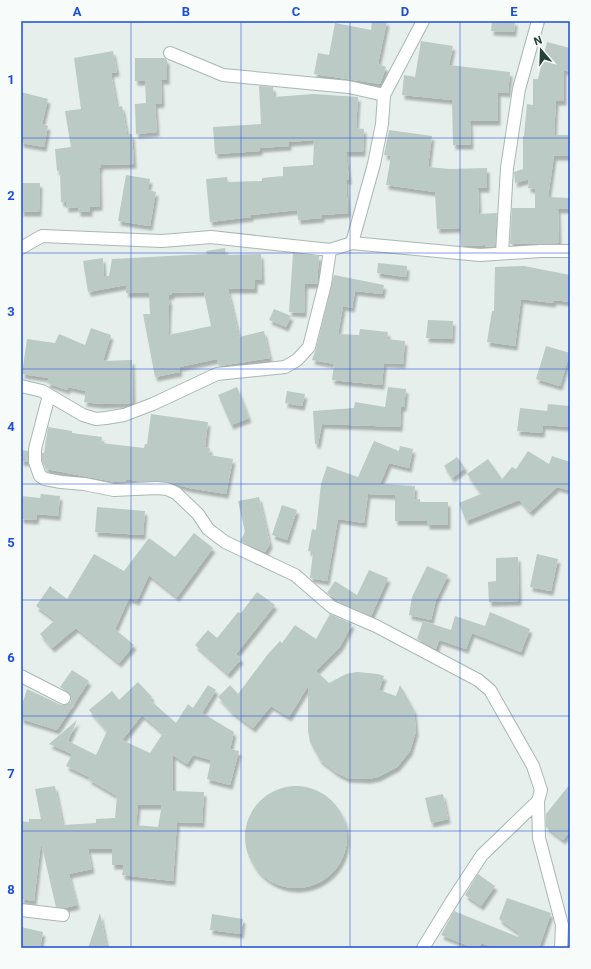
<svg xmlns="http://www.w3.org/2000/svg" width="591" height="969" viewBox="0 0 591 969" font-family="Roboto,sans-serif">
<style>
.building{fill:#bbcac4;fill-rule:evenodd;filter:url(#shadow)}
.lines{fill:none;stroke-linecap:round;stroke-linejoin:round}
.minor-casing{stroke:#a8b8b2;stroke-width:14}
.minor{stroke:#fff;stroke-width:12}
.grid{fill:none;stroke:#1d4ed8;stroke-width:1;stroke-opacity:0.55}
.neatline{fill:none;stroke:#1d4ed8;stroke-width:1.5}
.grid-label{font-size:13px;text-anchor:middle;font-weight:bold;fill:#1d4ed8}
</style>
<defs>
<filter id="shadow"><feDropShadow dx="2.5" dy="4.5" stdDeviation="1" flood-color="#0004"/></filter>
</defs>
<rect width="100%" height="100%" fill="#e6efeb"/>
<!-- building -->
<path class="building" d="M372,21H387L378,64L386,67L380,84L314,74L318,53L329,55L335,23L371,30Z
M492,21H515L514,32L491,31Z
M421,41L453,46L449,65L510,72L508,93L498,92V121H470L471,145H453L452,100L402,95L404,75L415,77Z
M547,42L570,48V72L564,70V101H556L554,135H568L569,156H554L548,197L570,198V209H558L559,243L510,244L512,208H535V189L528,188L529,179L515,183L514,172L523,169V136H524L527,104L533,105V79H538Z
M113,51L117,72L111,73L117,107L122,106L127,134H132L134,164L100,165L101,168H99L100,206L90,207V212H78V207L66,208V202H61L60,170L57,171L55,149L71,147L65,111L81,109L74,58Z
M135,58H164L167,60V80H161L162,103L155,104L157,132L136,134L135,104L146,103L145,81H135Z
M259,86L273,87L274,97L313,94L358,97L356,128L364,129L363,152H346L349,180H346L348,213L322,215V218L298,220L297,210L251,215V217L210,222L206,179L227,177L228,182L262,181V178L283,176V167L313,165L314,140L289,142V146L260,148V151L215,154L213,127L261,124Z
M21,92L48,99L42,124L48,126L44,147L21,143Z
M389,130L432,136L428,167L450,169L487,168V188H478L479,214L497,213L495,246L485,247V245L461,246L460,228L437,229L435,192L386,185L391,156L384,155Z
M126,175L150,179L148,190L156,192L150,226L118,221Z
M21,183H40L39,212H21Z
M225,248L226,255L261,254L262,280H255V289H228L239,337L264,331L270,358L219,366L217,359L179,367L180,372L155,377L143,314H150L149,293H126V285L88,292L83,261L103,258L104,276H109L112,259L207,254L206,251ZM204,292L211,326L168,335L169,305H170L168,295H172V293Z
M293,253L319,256L317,284H305L304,313L289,312Z
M378,263L407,266L406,277L377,273Z
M524,266L570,275V302L554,300L553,303L521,299L515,346L487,342L492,311H494L495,267Z
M334,275L384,285L382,294L355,291L352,308L343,306L338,334L359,335L360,329L388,332L387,339L405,341L403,364L384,363L382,385L332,380L334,364L312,360L316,349Z
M274,309L291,316L286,327L269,320Z
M428,320L453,321L452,339L426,338Z
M91,328L111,335L103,361L132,360L133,403L101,404L84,402L86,391L68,387L67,390L47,383L49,378L22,374L27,339L55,343L59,334L85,345Z
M546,346L570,353L560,386L536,379Z
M237,387L249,418L231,425L218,395Z
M388,387L406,389L404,407H401L400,427L322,424L318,444H315L313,411L354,408L355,402L385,407Z
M287,391L305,394L302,406L285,403Z
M548,404L570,406V427L543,425L542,433L517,431L520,408L547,411Z
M151,414L208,422L205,447L210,448L209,455L233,459L226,494L189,488L168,482L136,481L126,479V482H115L46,469L42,461V453H44L48,427L72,431V433L102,437L101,443L144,448L145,444H147Z
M374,441L399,451L400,446L413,449L409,468L389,463L380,484L415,486L414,499H420V502H448V525H427V521H395V495L368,494L364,523L338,519L327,581L310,578L313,552L308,551L312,529L316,530L321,484L327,466L358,477Z
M21,450L28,451V462L21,461Z
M528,451L549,464L552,456L570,462V483L568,490L557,487L530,512L519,500L466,521L459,503L481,494L467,474L488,459L502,479L512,467L516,469Z
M457,457L465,468L452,478L444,466Z
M41,494L60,496L58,516L37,514L36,520L21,519V496L40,498Z
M259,497L270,544L265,552L240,541L245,532L238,501Z
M282,505L297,510L287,540L272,535Z
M97,507L145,511L143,535L95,532Z
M194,533L213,548L177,597L149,575L137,601L129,598L115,629L134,645L119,663L76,628L52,648L40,634L55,620L36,606L50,586L67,599L94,554L124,571L149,538L175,557Z
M537,554L558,559L551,591L530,587Z
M518,557L519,601L489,602L488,582L496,581V558Z
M427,566L448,575L436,600L431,620L409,615L412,597Z
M369,570L388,578L371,616L337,601L338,600L327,593L335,581L357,595Z
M257,592L275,605L236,654L241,659L228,674L195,645L208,630L217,638L238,612L241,613Z
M490,612L530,629L521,652L472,633L466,649L439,640L436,649L417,639L423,621L451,630L455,616L485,626Z
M330,614L352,624L340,647L316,671L329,683L346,674L357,672L378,674L384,676L379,690L396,696L400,685L414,710L416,731L410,751L397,767L378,777L368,779L347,778L337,773L320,760L310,742L308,731V686L289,717L271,706L253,728L233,713L218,697L230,685L238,694L268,654L280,641L282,643L295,625L316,639Z
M72,670L89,681L57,730L21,719V708L27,689L61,705L68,704L71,701L70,694L60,687Z
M138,682L152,697L150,700L176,723L188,704L193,708L208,685L216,690L202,713L234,732L230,749L239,751L230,785L207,779L211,760L193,755L187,764L173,755V791L204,792L202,823L177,822L173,881L122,875L124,865H112V849H88L92,869L69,874L77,905L65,908L56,907L41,842L34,901L21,899V821L29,822V819H41L35,789L55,786L63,825L96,823V819L115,818L117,796L88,779L91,778L66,766L72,754L49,744L77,720L68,741L96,755L107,731L89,710L112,691L119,700ZM142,715L163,733L150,753L122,740ZM138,805H162L158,827L136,825Z
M570,784V831L563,840L546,827V814Z
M245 837a51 51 0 1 1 102 0a51 51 0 1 1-102 0Z
M443,794L448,819L431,823L425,798Z
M478,874L495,886L481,906L465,895Z
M507,898L551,913L539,948H495L481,943L479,948H474L441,935L454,911L518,937L519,933L499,919Z
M100,913L107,948H88Z
M212,914L243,919L241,934L210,930Z
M21,927L43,932L40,948H21Z"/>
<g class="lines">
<!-- minor casing -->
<g class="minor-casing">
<path id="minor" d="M170,53L223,75L349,87L384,95
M352,243L374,164L382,124L384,95L423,21
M21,248L42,236L162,241L211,237L330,250L352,243L480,255L540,251H570
M502,253L507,168L519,89L538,21
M21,386L42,391L83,415L96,419L106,418L124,415L153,404L217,374L285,367L297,360L309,347L325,284L330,250
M49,395L35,449V462L40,476L45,479L61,482L84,484L114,490L157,488L167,489L176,493L198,514L208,529L225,542L295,575L332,607L376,626L478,680L490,690L533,766L541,790L538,801L482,855L455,896L423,948
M21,676L64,698
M538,801L539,838L562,925L561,948
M21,910L63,915"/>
</g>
<!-- minor -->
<use href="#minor" class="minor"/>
</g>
<!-- grid -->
<path class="grid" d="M131,21V948M241,21V948M350,21V948M460,21V948M21,138H570M21,253H570M21,369H570M21,484H570M21,600H570M21,716H570M21,831H570"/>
<!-- border -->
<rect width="591" height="969" fill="none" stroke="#f7fbf9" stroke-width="44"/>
<!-- north arrow -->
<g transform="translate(541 50) rotate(341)" stroke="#f7fbf9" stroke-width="3" paint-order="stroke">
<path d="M0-3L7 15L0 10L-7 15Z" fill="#24423a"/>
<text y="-6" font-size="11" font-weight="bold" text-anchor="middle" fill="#24423a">N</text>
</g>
<rect x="22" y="22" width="547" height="925" class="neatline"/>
<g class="grid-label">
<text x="77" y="16">A</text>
<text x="186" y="16">B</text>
<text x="296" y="16">C</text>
<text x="405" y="16">D</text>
<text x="514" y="16">E</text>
<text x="11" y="84">1</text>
<text x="11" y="200">2</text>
<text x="11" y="316">3</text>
<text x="11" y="431">4</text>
<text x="11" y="547">5</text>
<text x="11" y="662">6</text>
<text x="11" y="778">7</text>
<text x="11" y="894">8</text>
</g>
</svg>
